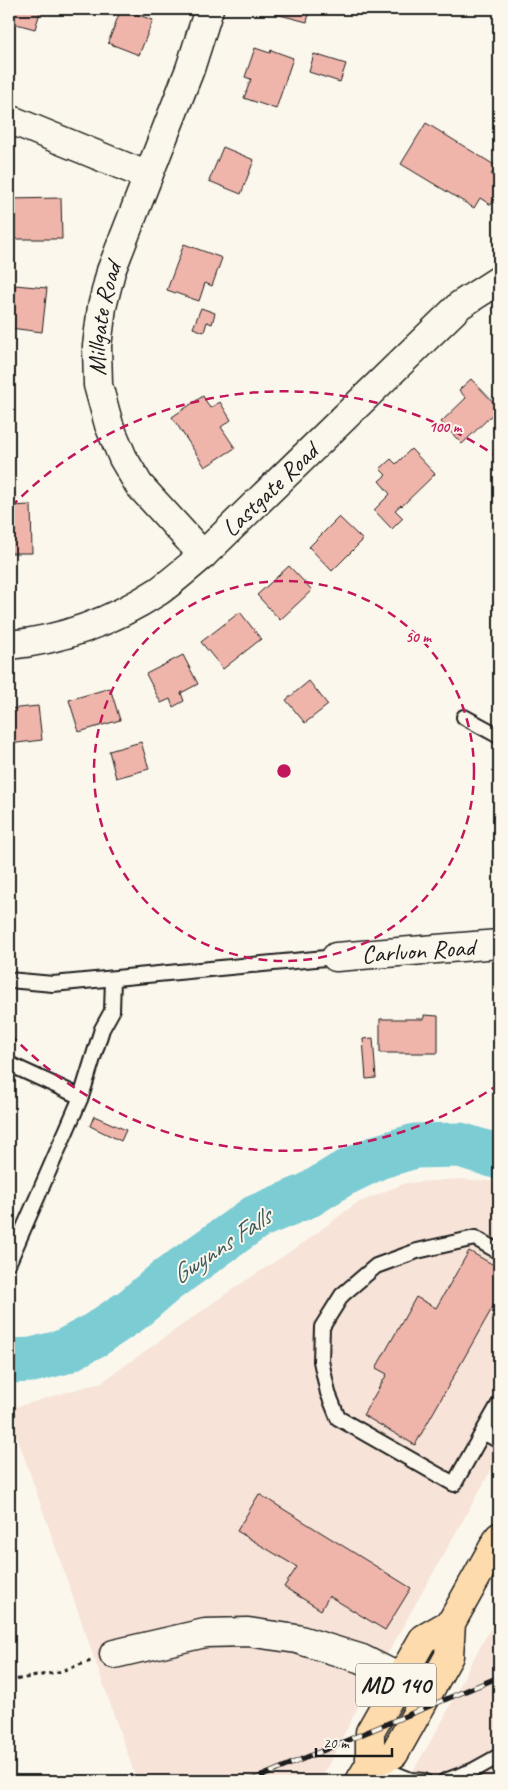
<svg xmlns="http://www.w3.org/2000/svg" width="508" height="1790" viewBox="0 0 508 1790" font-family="Caveat,sans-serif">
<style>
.built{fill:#f7e3d8}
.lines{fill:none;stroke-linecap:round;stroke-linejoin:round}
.river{stroke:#7bccd4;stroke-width:45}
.building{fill:#efb5ab;stroke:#1c1c1c}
.lane-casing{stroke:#1c1c1c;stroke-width:18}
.street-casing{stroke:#1c1c1c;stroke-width:31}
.primary-casing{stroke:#1c1c1c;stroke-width:31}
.path{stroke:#1c1c1c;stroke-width:3;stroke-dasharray:4 4;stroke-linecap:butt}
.lane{stroke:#fbf7ec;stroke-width:14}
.street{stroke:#fbf7ec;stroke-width:28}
.primary{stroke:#fedbac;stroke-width:28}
.rail-casing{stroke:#1c1c1c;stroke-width:5.5}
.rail{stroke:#fbf7ec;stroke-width:4;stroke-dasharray:11;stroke-linecap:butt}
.ring{fill:none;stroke:#c2185b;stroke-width:2.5;stroke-dasharray:9 6}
.labels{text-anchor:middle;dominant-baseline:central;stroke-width:4;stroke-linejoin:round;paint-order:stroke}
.shield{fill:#fbf7ec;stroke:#5f5e5a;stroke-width:1}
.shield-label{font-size:24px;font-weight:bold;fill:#1c1c1c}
.street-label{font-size:25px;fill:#1c1c1c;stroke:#fbf7ec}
.water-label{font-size:26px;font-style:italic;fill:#3d5a5c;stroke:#fbf7ec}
.centre{fill:#c2185b;stroke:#fbf7ec;stroke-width:2.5}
.ring-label{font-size:15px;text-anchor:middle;font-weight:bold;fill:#c2185b;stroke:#fbf7ec;stroke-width:4;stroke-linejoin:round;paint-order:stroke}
</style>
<rect width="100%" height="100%" fill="#fbf7ec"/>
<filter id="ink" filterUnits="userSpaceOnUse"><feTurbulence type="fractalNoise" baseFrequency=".02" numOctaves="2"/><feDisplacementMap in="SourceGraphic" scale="10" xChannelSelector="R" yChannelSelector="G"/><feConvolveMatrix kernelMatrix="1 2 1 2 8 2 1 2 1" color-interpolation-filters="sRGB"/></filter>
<g filter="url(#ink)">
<!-- built -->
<path class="built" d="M459,1179L499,1182V1456L363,1697L320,1781H137L9,1413V1409L102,1382L227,1293L305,1242L355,1204L406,1183Z
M499,1614V1781H407L442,1722L471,1663Z"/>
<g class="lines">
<!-- river -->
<path class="river" d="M9,1361L32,1360L63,1352L95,1335L132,1310L166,1281L256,1217L309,1195L341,1175L378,1157L415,1146L460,1145L499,1157"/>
</g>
<!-- building -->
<path class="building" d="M9,9H41L35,29L9,22Z
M121,9L153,20L139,55L108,43Z
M277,9H310L307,22L276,14Z
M255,48L270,53L271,50L293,58L276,109L244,98L251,79L245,77Z
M314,54L346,64L340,82L309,72Z
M426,123L496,166L491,175L499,179V191L491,205L480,198L474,208L401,164Z
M223,147L254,160L241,194L209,181Z
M61,198L62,239H9V199Z
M184,244L222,258L212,286L205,283L199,301L167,290Z
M15,285L47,288L42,332L10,328L12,306L9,305V290H15Z
M201,308L215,313L212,324L207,322L204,332L193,328Z
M471,379L499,408L462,444L441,422L466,398L459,390Z
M203,396L210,408L220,402L231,420L221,427L235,448L205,467L172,417Z
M411,449L435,474L402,506L401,505L395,510L403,518L392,529L374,510L390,494L379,481L386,475L380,469L391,459L396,464Z
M31,505L32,553H9V506Z
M339,517L363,540L332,571L309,547Z
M289,566L312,590L280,620L257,595Z
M240,612L261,639L223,669L201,642Z
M183,655L198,684L181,693L184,701L173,707L170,699L161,703L146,674Z
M309,681L328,705L305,723L286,700Z
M110,688L120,720L79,732L69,700Z
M38,706L42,740L9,744V709Z
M141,742L149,769L116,778L109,751Z
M424,1015L438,1016V1053H380V1019H424Z
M373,1038L376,1078L366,1079L363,1039Z
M499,1045V1057L494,1054Z
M94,1116L126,1130L121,1141L90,1126Z
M469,1251L499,1268V1296L415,1445L363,1415L387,1374L376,1368L416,1297L436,1308Z
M259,1494L411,1588L385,1630L329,1596L321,1610L284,1587L297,1567L237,1531Z"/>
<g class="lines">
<!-- lane casing -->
<g class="lane-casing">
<path id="lane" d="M464,717L499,736
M9,980L53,984L336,957
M9,1064L81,1097
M9,1262L81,1097L102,1029L112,1011L113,979
M499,1404L483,1432L499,1441
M483,1432L454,1484L338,1418L328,1393L321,1361L322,1327L342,1295L376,1266L417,1251L475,1238L499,1252
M373,1765L411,1780L424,1781
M445,1781L472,1771L499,1756"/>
</g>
<!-- street casing -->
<g class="street-casing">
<g id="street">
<path d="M9,119L148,176"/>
<path id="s1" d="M203,555L139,485L123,458L109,425L98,385L97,346L102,307L111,271L190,69L209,9"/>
<path d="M9,645C62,640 114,620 159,591C174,580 189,567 203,555L460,305L499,280"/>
<path d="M336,957L499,944"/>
<path d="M114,1654L205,1633L248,1632L297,1639L362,1659L400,1678"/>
</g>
</g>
<!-- primary casing -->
<g class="primary-casing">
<path id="primary" d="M370,1764L394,1754L449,1656L451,1623L499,1537
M360,1781L370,1764V1732L423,1639L451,1623"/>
</g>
<!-- path -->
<path class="path" d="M9,1681L58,1672L91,1661"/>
<!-- lane -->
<use href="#lane" class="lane"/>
<!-- street -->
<use href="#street" class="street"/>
<!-- primary -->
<use href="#primary" class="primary"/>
<!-- rail casing -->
<g class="rail-casing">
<path id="rail" d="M250,1781L499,1677"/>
</g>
<!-- rail -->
<use href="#rail" class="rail"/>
</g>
</g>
<!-- distance rings -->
<g class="ring">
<circle cx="284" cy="771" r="190"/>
<path d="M499 1084A380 380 0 0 1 11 1035M11 507A380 380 0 0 1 499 458"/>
</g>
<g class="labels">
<!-- shield labels -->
<rect class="shield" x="356" y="1663.5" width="80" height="43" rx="4"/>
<g class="shield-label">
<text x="396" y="1685">MD 140</text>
</g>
<!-- street labels -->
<g class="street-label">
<text stroke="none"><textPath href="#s1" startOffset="270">Millgate Road</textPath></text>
<text transform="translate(270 490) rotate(-44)">Lastgate Road</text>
<text transform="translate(418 951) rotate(-4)">Carlvon Road</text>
</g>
<!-- water labels -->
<g class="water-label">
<text transform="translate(221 1246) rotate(-34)">Gwynns Falls</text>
</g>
</g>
<circle cx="284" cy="771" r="8" class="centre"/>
<g class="ring-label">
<text x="445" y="432">100 m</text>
<text x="418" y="642">50 m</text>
</g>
<!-- margin -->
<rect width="508" height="1790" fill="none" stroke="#fbf7ec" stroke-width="30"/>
<rect x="15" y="15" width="478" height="1760" fill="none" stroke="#1c1c1c" stroke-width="2" filter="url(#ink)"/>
<!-- scale -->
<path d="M316 1748v8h76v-8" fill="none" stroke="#1c1c1c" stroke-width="2.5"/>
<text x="323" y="1748" font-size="15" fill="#1c1c1c" stroke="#fbf7ec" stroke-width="4" paint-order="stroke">20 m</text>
</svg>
